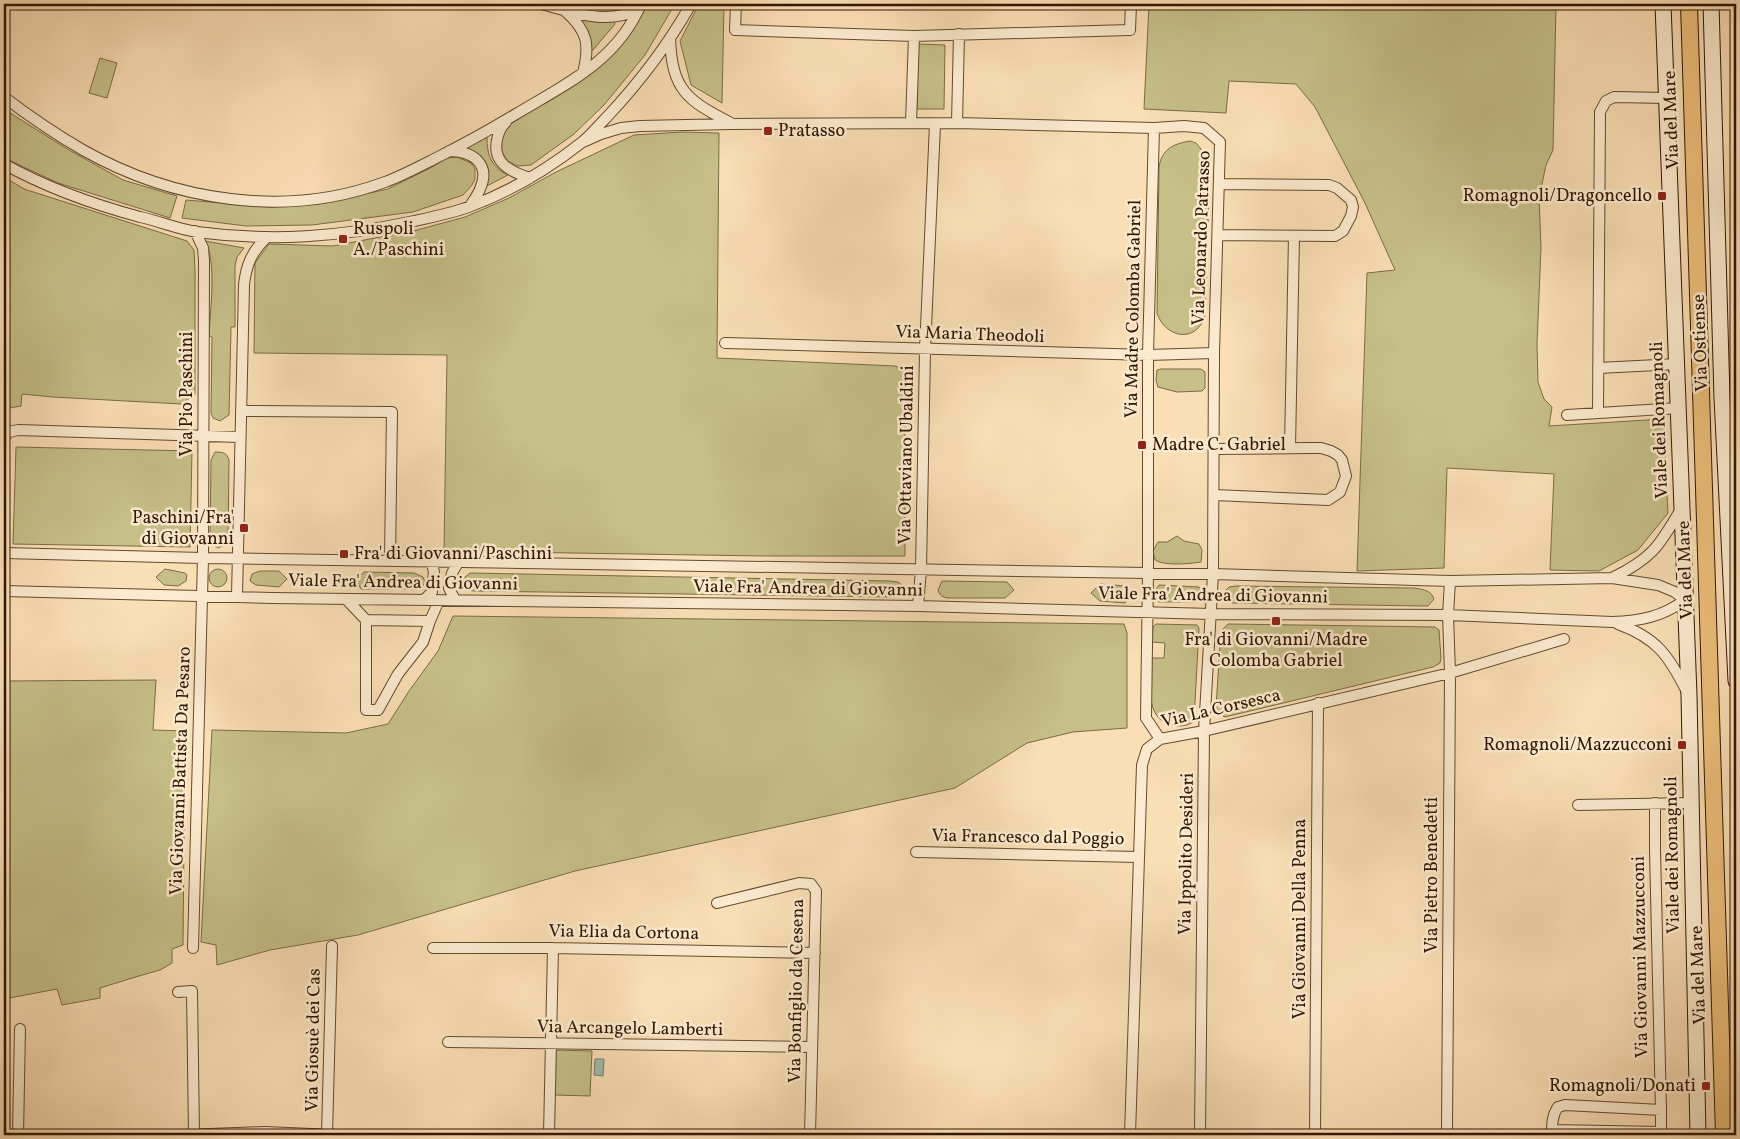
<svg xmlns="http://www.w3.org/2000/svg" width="1740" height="1139" viewBox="0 0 1740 1139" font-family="Vollkorn,serif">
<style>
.green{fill:#c6bf88;stroke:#7c6b44}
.water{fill:#9ebcb1;stroke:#737a6b}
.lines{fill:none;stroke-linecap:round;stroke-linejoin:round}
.minor-casing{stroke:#64492e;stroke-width:12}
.secondary-casing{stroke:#321701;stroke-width:17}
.primary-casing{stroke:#321701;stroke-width:18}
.minor{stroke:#fceacf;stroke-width:10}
.secondary{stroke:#fceacf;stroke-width:15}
.primary{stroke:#edbf7a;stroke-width:16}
.poi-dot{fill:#8f2418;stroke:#fceacf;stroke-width:2}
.labels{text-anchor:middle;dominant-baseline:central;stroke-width:5;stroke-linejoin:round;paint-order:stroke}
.street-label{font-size:18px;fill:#321701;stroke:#fceacf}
.poi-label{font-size:18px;fill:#321701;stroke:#fceacf;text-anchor:start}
</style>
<rect width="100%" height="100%" fill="#fadeb5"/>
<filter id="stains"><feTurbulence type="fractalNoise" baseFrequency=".004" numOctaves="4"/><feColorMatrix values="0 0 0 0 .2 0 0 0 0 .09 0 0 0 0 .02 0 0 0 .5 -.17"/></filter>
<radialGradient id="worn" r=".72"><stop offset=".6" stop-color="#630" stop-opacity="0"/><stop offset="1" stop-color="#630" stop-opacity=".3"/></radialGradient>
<!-- green -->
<path class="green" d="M645,4H675L645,55L604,105L574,134L531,165L517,166L504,159L500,152V143L507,126L555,97L614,53Z
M699,4H724L722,103L691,85L680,41Z
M1149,4H1556L1553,150L1546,165L1539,198L1541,247L1537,344L1538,382L1544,399L1552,407L1549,426L1663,419L1668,513L1638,550L1599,571L1550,570L1554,474L1447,468L1444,568L1357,571L1367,273L1395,270L1365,203L1315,107L1296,84L1229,81L1226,113L1144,109Z
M580,18L614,21L615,24L593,50H590Z
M918,44L945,45L944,109H917Z
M100,58L117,63L107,98L89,93Z
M7,111L69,150L123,180L177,196L170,218L58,183L4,158V122Z
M682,132L719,133L717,358L895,366L905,370V556H763L444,551L447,355L254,353L255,263L269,244L333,246L417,230L465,217L509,198L556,172L634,135Z
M487,137C487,155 491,167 508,175L485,187C486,184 488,178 488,175C487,163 477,150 465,148Z
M1190,141L1196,143L1210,160L1205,316C1196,344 1165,338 1157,313L1159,167C1162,149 1173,144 1190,141Z
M457,157L471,163L475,169V179L472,185L463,195L413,212L312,225L246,226L182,218L186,200L270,207L318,204L388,189L434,166L447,158Z
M4,177L24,189L187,241L194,250L195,270V394L181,404L53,397L22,394L21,406L4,409Z
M205,241L244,248L237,257L235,266V327H231L229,415L220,421L213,418L211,413L212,337L209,336C210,313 217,260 205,241Z
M1161,369H1201L1205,372V388L1202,391L1177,392L1158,387L1156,380L1157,370Z
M16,447L192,451L190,547L13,544Z
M215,452C223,452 227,453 229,460L228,539L227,544L218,548L210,542L211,460Z
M1177,536L1184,541L1199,544L1202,550L1201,562C1189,564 1164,566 1155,560L1153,551L1158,542H1167Z
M209 578a9 9 0 1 1 18 0a9 9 0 1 1-18 0Z
M165,569L185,573L187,575L186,581L178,586L164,585L156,577Z
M260,571H279L287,579L279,587L256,585L250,581L252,574Z
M364,572L414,573L423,577L425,582L423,586L417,589H361L356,580Z
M470,573L890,581L898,582L903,586L899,596L893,597L474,591L468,590L464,587L463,579Z
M942,581L1007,582L1014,590L1005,598H948C942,597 940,596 938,590Z
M1100,584L1126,586L1131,591L1130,597L1125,603L1100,601L1091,593Z
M1159,585L1199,587L1203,593L1200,599L1196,602H1159L1155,599L1153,593Z
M1236,586L1415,588C1424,590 1431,590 1434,599L1428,606H1423L1232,603L1226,597L1225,591L1229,587Z
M453,616L1124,624L1127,633V728L1073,732L1027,743L955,788L575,871L358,935L270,950L217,965L216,945L201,942L212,730L346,733L388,724L409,691L438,651Z
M1156,624L1197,625L1199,628L1194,721C1188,726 1180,727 1172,725C1143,719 1151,680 1151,658H1164L1165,643L1152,642L1153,627Z
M1228,624L1435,627L1439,630L1441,658L1440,663L1433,667L1225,717L1219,714L1216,707L1221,631Z
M156,680L153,730L185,731L183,945L172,949V963L160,970L139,976L100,988V998L62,1005L57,989L4,999V681Z
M555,1050L592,1051L590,1096L554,1095Z"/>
<!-- water -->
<path class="water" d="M595,1059H604L603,1076L594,1075Z"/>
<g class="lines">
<!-- minor casing -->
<g class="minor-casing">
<path id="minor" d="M541,4C573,12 607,26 639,9
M736,4L735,30L914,36L1130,30L1131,4
M565,11C588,31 590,45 583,73
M670,38C672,91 687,100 731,123
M4,97C29,116 55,134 83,150C173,201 286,219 385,182C404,175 422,165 440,156C466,143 491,129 516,114C566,84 617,61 641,4
M506,122C501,127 498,133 497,140C492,163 511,172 530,178
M911,123L914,36
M957,123L959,34
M1154,128L1148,355V573L1146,718L1160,739
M583,142L601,134L621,128L640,126L732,124L957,123L1154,128L1184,126L1204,128L1220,142L1214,353L1213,574L1204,731L1200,1135
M449,151C473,151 491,164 480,189C478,195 473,201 470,206
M4,164C47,188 92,204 140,217C159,221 178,229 197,232C272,242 340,237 414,221C433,217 453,213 471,206C511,191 548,169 581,143C590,136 598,126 606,118C638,84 668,45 691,4
M1218,235L1335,236L1343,231L1351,216L1353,207L1351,200L1337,188L1329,185L1220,184
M725,343L1148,355L1214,353
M1598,368L1677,364
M241,411L392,412L390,560
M1598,413L1600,112L1606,101L1614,97L1667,98
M1567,415L1679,408
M4,438L9,432L18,430L240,437
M1290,448L1294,236
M1214,495L1328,500L1340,492L1346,476L1342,460L1338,455L1331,451L1321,448H1309L1214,449
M4,553L203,558L1213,574L1450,581L1612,578L1658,585L1675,592L1685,600C1662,617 1640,621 1612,622L1448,615L1212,614L918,606L272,598L4,591
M1612,578C1651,559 1659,547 1681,509
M237,596L244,285C246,265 252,251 267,237
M346,599L366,620V710H378L398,674L423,642L430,621L439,600
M424,600L432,592L434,572L431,561
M455,600L449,588L452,573L459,561
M918,606L921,570L925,350L935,124
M366,620L430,621
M1618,624C1657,638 1669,656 1687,692
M1655,803V850L1661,1110
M1578,805L1691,803
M916,852L1138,857
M717,903L799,883L811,884L816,891L810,1135
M193,948L203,558L204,261L203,248L195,231
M433,948H553L815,953
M178,992L192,991L194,1135
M448,1042L812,1047
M18,1135L20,1029
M183,1135L265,1132L335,1135
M327,1135L332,946
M549,1135L553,948
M1130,1135L1142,765L1147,749L1160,739L1204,731L1450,673L1564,639
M1315,1135L1318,703
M1447,1135L1450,673L1448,615L1450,581
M1552,1135C1552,1125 1552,1115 1558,1107L1565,1105L1661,1110V1132L1552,1130"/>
</g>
<!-- secondary casing -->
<g class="secondary-casing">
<path id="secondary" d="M1663,4L1689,695L1698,1135
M1711,4L1722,398L1736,681"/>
</g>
<!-- primary casing -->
<g class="primary-casing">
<path id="primary" d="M1689,4L1724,1135"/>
</g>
<!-- minor -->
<use href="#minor" class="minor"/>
<!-- secondary -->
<use href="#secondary" class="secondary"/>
<!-- primary -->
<use href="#primary" class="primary"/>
</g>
<!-- markers -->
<g class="poi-dot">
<rect x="763" y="126" width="10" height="10" rx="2.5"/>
<rect x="1657" y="191" width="10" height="10" rx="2.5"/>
<rect x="338" y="234" width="10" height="10" rx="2.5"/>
<rect x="1137" y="440" width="10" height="10" rx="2.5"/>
<rect x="239" y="523" width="10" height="10" rx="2.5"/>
<rect x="339" y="549" width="10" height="10" rx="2.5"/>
<rect x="1271" y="616" width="10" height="10" rx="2.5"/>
<rect x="1677" y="740" width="10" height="10" rx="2.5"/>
<rect x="1701" y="1081" width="10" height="10" rx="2.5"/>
</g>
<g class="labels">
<!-- street labels -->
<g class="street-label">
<text transform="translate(1672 120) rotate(-92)">Via del Mare</text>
<text transform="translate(1202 238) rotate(-88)">Via Leonardo Patrasso</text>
<text transform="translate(1134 309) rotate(-89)">Via Madre Colomba Gabriel</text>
<text transform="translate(970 335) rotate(2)">Via Maria Theodoli</text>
<text transform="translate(1701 343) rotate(-92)">Via Ostiense</text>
<text transform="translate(187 394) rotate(-90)">Via Pio Paschini</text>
<text transform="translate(1660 420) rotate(-92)">Viale dei Romagnoli</text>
<text transform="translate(907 455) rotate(-89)">Via Ottaviano Ubaldini</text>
<text transform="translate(1686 570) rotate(-92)">Via del Mare</text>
<text transform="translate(403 583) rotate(1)">Viale Fra' Andrea di Giovanni</text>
<text transform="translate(808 589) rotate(1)">Viale Fra' Andrea di Giovanni</text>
<text transform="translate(1213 596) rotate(1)">Viale Fra' Andrea di Giovanni</text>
<text transform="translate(1221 709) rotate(-13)">Via La Corsesca</text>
<text transform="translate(181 771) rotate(-88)">Via Giovanni Battista Da Pesaro</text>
<text transform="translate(1028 838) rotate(1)">Via Francesco dal Poggio</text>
<text transform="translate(1187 854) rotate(-89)">Via Ippolito Desideri</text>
<text transform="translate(1673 855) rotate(-91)">Viale dei Romagnoli</text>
<text transform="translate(1432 875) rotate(-90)">Via Pietro Benedetti</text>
<text transform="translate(1300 919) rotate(-90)">Via Giovanni Della Penna</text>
<text transform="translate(624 933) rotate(1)">Via Elia da Cortona</text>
<text transform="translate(1641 957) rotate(-91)">Via Giovanni Mazzucconi</text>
<text transform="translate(1699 975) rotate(-92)">Via del Mare</text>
<text transform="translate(797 991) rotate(-89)">Via Bonfiglio da Cesena</text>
<text transform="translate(630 1029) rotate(1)">Via Arcangelo Lamberti</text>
<text transform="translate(314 1040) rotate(-89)">Via Giosuè dei Cas</text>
</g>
<!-- poi labels -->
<g class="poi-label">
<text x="778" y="131">Pratasso</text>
<text x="1652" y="196" text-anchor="end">Romagnoli/Dragoncello</text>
<text x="353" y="229">Ruspoli<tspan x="353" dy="21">A./Paschini</tspan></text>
<text x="1152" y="445">Madre C. Gabriel</text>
<text x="234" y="518" text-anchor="end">Paschini/Fra'<tspan x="234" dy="21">di Giovanni</tspan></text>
<text x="354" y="554">Fra' di Giovanni/Paschini</text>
<text x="1276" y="640" text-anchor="middle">Fra' di Giovanni/Madre<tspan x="1276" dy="21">Colomba Gabriel</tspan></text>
<text x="1672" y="745" text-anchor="end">Romagnoli/Mazzucconi</text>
<text x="1696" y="1086" text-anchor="end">Romagnoli/Donati</text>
</g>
</g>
<!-- margin -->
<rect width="1740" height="1139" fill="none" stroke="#fadeb5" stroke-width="20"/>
<rect x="5" y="5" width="1730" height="1129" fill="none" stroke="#321701" stroke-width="2.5"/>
<rect x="10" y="10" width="1720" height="1119" fill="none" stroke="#321701"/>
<rect width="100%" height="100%" filter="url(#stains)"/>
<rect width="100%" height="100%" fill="url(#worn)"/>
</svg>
